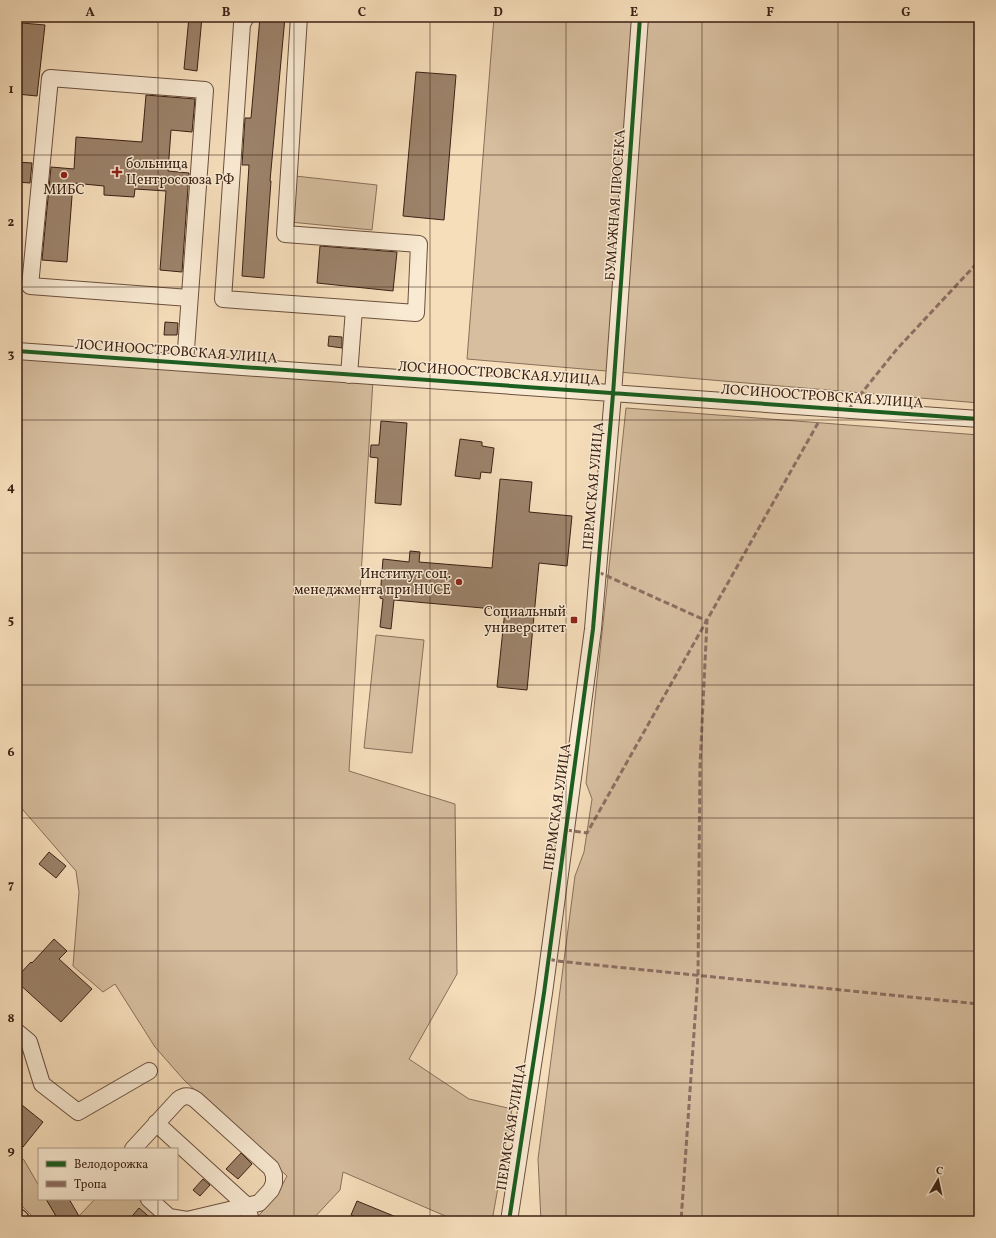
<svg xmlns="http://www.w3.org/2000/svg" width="996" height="1238" viewBox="0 0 996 1238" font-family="Vollkorn,serif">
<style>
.green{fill:#d6be9f;stroke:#88705a}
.building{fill:#9c836b;stroke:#3b2115}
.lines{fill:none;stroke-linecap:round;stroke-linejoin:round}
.minor-casing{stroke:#6a503e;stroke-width:18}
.major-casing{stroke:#3b2115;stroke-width:23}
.minor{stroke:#f9ead3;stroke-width:16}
.major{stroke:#f6debb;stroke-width:21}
.quiet{stroke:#8d6e63;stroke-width:3;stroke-dasharray:6 3;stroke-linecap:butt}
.cycleway-casing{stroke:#f9ead3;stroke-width:6}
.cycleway{stroke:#1b5e20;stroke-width:4}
.grid{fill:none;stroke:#3b2115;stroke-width:1;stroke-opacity:0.55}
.poi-dot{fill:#8f2418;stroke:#f9ead3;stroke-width:1.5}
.labels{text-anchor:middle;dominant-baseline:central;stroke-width:3;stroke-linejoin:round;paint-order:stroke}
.poi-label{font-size:14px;fill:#3b2115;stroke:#f9ead3;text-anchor:end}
.street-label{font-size:14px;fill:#3b2115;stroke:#f9ead3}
.neatline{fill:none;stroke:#3b2115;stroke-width:1.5}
.grid-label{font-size:13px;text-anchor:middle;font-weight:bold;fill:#3b2115}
</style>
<rect width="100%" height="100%" fill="#f6debb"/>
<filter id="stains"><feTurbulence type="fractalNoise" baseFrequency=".005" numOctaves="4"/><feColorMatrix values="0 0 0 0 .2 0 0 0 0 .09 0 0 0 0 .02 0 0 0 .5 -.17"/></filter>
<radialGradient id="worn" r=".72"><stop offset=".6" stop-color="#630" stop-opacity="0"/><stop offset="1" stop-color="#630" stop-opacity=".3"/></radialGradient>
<!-- green -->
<path class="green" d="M494,17H979V403L467,359Z
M295,176L377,185L372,230L290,222Z
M17,356L373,380L349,771L455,804L457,974L409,1059L469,1099L512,1109L492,1221H457L343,1172L340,1190L311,1221H254L277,1195L287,1176L184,1080L155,1047L115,984L103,992L73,966L79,892L76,871L17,803Z
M626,408L979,435V1221H541L538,1159L575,876L584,852L592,799L586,783Z
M376,635L424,640L412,753L364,748Z
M17,1154L24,1160L39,1186V1199H46L59,1221H37L17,1201Z
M95,1199H138L163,1221H71L79,1216Z"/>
<!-- building -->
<path class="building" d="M189,17H202L197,71L184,69Z
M260,17H285L270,181H271L264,278L242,276L249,165H242L245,118H251Z
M22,23L45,25L37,96L17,94V70Z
M416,72L456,75L444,220L403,216Z
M146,95L195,99L192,132L171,130L168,171L189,173L182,272L160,270L166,191L135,189L134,197L104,195V186L73,183L67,262L42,260L51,167L74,169L76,137L142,142Z
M17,162L32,163L30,183L17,182Z
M320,246L397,252L393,291L317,283Z
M165,322L178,323L177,335H164Z
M329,336L342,337V348L328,346Z
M381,421L407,423L401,505L375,503L378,458L370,457L371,445H379Z
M460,439L482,442V446L494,448L491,473L481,472L480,479L455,476Z
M500,479L532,482L529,512L572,516L567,566L539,563L527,690L497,687L505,610L394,600L391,629L380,627L383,599L380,598L383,559L409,562L410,551L420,552L419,562L492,568Z
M49,852L66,866L56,878L39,864Z
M54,939L67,951L59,959L92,989L61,1022L17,982V977L31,962L32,963Z
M17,1101L43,1122L23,1147L17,1142Z
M241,1153L252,1164L238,1179L226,1169Z
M203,1179L210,1185L200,1196L193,1190Z
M46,1199H69L79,1216L71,1221H59Z
M357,1201L406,1221H365L351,1215Z
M139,1208L154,1221H128Z"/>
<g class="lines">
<!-- minor casing -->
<g class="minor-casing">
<path id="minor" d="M246,17L242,24L223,299L416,313L419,244L285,234L299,17
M17,351L979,419
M185,363L205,90L50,78L30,286L189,298
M349,375L354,309
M17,1032L29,1042L42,1084L78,1112L149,1071
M156,1123L247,1206L251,1221
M133,1149L178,1100C184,1095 189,1095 196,1100L271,1168L274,1175V1183L271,1190L259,1203L187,1220L169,1217L149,1199
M509,1221L544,993L593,629L613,394L640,17"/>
</g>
<!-- major casing -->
<g class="major-casing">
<path id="major" d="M17,1219L19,1221"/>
</g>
<!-- minor -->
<use href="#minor" class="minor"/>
<!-- major -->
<use href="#major" class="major"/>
<!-- quiet -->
<path class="quiet" d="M848,410L897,349L979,261
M598,572L707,621L700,766L698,975L681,1221
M566,830L587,833L818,423
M549,959L557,961L979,1004
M965,1221L979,1217"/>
<!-- cycleway casing -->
<g class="cycleway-casing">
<path id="cycleway" d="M17,351L979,419
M509,1221L544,993L593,629L613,394L640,17"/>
</g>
<!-- cycleway -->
<use href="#cycleway" class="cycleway"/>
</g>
<!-- grid -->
<path class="grid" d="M158,17V1149M294,17V1221M430,17V1221M566,17V1221M702,17V1221M838,17V1221M17,155H979M17,287H979M17,420H979M17,553H979M17,685H979M17,818H979M17,951H979M17,1083H979M158,1199V1221"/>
<!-- markers -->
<g class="poi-dot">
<path d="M115 166h4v4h4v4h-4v4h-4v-4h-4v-4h4z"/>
<circle cx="64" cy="175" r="4"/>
<circle cx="459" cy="582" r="4"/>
<rect x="570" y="616" width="8" height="8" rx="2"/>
</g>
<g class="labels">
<!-- poi labels -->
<g class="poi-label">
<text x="126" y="164" text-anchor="start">больница<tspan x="126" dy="16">Центросоюза РФ</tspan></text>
<text x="64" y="190" text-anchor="middle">МИБС</text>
<text x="451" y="574">Институт соц.<tspan x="451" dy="16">менеджмента при HUCE</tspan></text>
<text x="566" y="612">Социальный<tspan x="566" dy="16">университет</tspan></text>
</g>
<!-- street labels -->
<g class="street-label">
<text transform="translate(616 205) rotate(-86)">БУМАЖНАЯ ПРОСЕКА</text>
<text transform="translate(176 352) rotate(4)">ЛОСИНООСТРОВСКАЯ УЛИЦА</text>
<text transform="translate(499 374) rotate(4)">ЛОСИНООСТРОВСКАЯ УЛИЦА</text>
<text transform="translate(822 397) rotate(4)">ЛОСИНООСТРОВСКАЯ УЛИЦА</text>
<text transform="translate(594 486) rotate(-85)">ПЕРМСКАЯ УЛИЦА</text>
<text transform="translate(558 807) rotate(-82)">ПЕРМСКАЯ УЛИЦА</text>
<text transform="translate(512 1127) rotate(-81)">ПЕРМСКАЯ УЛИЦА</text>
</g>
</g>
<!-- margin -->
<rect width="996" height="1238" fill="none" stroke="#f6debb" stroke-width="44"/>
<!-- legend -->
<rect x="38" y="1148" width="140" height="52" fill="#f9ead3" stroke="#ad9a87"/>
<rect x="46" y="1161" width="20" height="6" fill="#1b5e20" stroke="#ad9a87"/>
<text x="74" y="1168" font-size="12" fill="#3b2115">Велодорожка</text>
<rect x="46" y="1181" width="20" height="6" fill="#8d6e63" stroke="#ad9a87"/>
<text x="74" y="1188" font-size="12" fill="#3b2115">Тропа</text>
<!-- north arrow -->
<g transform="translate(938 1180) rotate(9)" stroke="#f9ead3" stroke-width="3" paint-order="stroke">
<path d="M0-3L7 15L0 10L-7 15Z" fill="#3b2115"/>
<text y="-6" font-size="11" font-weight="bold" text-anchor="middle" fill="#3b2115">С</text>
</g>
<rect x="22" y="22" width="952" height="1194" class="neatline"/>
<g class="grid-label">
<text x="90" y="16">A</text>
<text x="226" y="16">B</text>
<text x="362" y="16">C</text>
<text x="498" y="16">D</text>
<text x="634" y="16">E</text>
<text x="770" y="16">F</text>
<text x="906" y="16">G</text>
<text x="11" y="93">1</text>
<text x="11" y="226">2</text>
<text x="11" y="358">3</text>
<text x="11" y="491">4</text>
<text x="11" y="624">5</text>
<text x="11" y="756">6</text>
<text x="11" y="889">7</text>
<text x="11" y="1022">8</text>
<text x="11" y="1154">9</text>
</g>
<rect width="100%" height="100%" filter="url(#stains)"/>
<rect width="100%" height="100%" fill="url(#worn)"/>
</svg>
